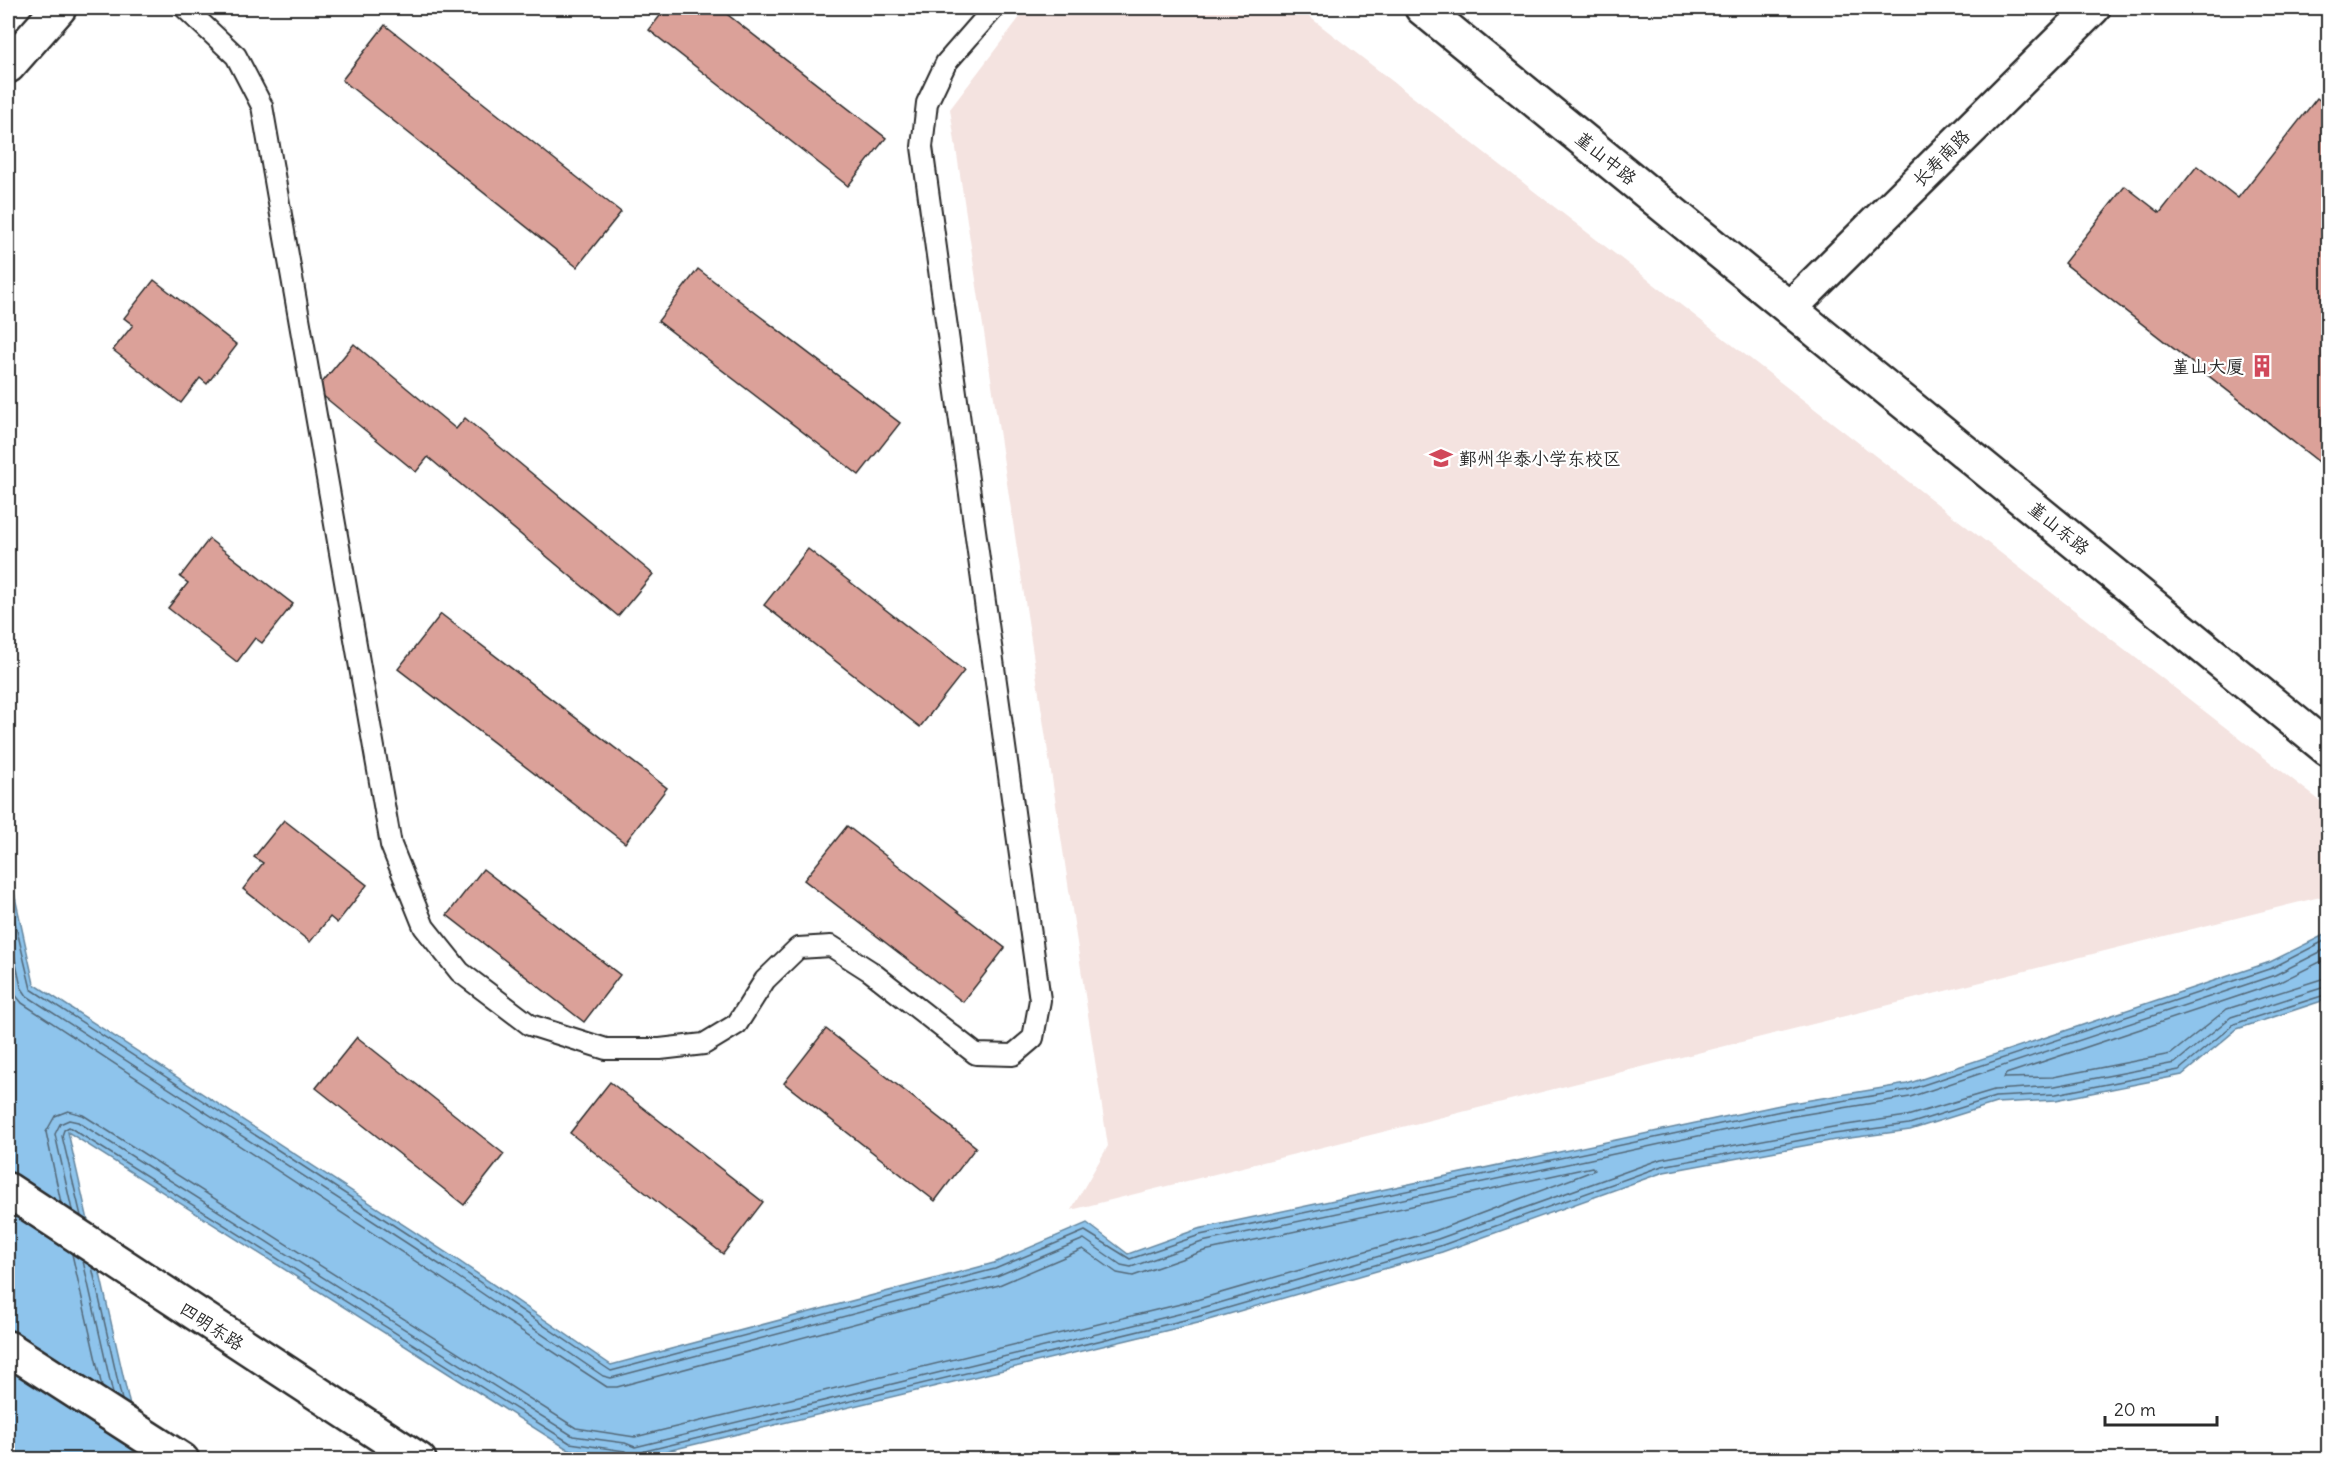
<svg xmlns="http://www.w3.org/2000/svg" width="2336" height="1467" viewBox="0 0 2336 1467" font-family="Delius,'LXGW WenKai TC',sans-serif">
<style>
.built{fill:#f4e3e0}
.water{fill:#8ec4ec;stroke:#66879f;stroke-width:1.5}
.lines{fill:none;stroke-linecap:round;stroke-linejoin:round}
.shore{stroke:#536878;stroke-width:1.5}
.building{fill:#dba199;stroke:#2b2b2b;stroke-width:1.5}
.lane-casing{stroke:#2b2b2b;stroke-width:24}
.secondary-casing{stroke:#2b2b2b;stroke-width:38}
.primary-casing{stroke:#2b2b2b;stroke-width:38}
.lane{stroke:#fff;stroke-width:20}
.secondary{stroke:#fff;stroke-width:33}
.primary{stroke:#fff;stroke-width:33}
.labels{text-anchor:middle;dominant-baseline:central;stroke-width:4.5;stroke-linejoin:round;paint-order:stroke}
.street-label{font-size:18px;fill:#2b2b2b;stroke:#fff}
.poi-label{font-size:18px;fill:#2b2b2b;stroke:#fff;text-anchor:end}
</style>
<rect width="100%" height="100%" fill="#fff"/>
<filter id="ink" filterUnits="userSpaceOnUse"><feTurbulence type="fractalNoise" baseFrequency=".0167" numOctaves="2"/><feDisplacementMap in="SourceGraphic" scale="12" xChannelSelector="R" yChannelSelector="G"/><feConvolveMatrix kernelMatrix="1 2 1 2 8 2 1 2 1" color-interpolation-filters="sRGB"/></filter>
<g filter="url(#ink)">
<!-- built -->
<path class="built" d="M1027,8H1298L2328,807V895L1071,1210L1108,1146L950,109Z"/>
<!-- water -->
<path class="water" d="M8,865L34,984L453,1257L611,1365L994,1263L1087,1223L1128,1254L1198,1229L1780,1105L1907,1084L2270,962L2328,933V999L2237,1029L2182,1075L2056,1100L1996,1103L1910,1130L1835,1140L1664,1172L1442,1252L1198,1323L638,1458L569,1450L68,1132L142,1459H8Z"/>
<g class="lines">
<!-- shore -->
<path class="shore" d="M8,893L31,989L450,1262L611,1371L995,1269L1085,1231L1130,1259L1200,1235L1781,1111L1908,1090L2272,968L2328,939
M8,927L21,987L27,996L445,1268L603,1376L611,1378L997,1276L1084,1239L1121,1265L1131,1267L1202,1242L1782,1118L1910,1097L2275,975L2328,948
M2328,958L2278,983L2006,1074L2004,1078L2053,1077L2171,1054L2227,1009L2328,977
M8,968L13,992L22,1003L607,1387H617L999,1285L1083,1249L1117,1273L1133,1276L1204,1251L1592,1167L1595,1170L1435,1231L1193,1301L635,1437L576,1428L83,1115L68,1111L55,1116L46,1132L61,1203
M72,1210L55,1134L60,1124L69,1120L78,1122L573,1436L625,1443L635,1447L1195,1310L1438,1239L1661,1159L1833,1127L1907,1116L1994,1090L2055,1086L2175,1063L2231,1017L2328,986
M81,1216L62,1136L64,1130L69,1127L570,1443L625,1451L630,1460
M72,1254L102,1387
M83,1261L113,1394
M92,1267L122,1400
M639,1460L640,1454L645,1451L1197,1317L1440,1246L1662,1166L1834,1134L1909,1124L1995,1097L2056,1094L2179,1070L2234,1024L2328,994"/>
</g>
<!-- building -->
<path class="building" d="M666,8H719L886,138L848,186L649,30Z
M385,25L621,212L577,267L342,80Z
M2317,98L2328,107V469L2064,263L2125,186L2160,213L2197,166L2238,198Z
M698,269L900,423L859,475L658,321Z
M154,280L237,345L207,384L200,378L181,403L113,350L133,325L124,318Z
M354,344L456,429L465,418L653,574L618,616L428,457L416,472L316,390Z
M209,539L293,604L262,643L255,638L237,662L168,608L188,583L180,577Z
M808,549L964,671L920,727L764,605Z
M441,614L667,788L625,843L398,669Z
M284,820L367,885L337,923L330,917L310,942L243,889L263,863L254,857Z
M847,826L1005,948L963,1002L804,880Z
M483,869L620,975L584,1022L447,915Z
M826,1029L976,1147L935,1201L784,1083Z
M357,1037L504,1154L464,1205L316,1088Z
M610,1082L763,1202L723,1254L570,1133Z"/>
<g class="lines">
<!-- lane casing -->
<g class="lane-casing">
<path id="lane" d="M185,8L236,56L262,106L391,845L424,927L460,972L530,1025L606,1049H660L704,1044L737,1024L765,980L798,948L831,946L870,971L976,1054L1013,1055L1033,1038L1040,1000L922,147L927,103L946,63L994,8"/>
</g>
<!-- secondary casing -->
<g class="secondary-casing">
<path id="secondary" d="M1422,8L2328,749
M1790,308L2093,8
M8,1190L419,1460
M8,1348L182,1460"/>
</g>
<!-- primary casing -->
<g class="primary-casing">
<path id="primary" d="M8,66L59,8"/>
</g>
<!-- lane -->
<use href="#lane" class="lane"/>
<!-- secondary -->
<use href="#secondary" class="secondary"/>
<!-- primary -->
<use href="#primary" class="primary"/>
</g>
</g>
<!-- icons -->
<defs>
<g id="building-bare" transform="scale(1.8)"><path d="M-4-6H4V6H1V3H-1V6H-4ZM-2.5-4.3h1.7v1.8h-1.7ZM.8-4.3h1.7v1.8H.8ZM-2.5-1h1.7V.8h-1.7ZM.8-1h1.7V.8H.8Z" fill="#d1495b" stroke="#fff" stroke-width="2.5" paint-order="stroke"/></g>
<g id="school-bare" transform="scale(1.8)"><path d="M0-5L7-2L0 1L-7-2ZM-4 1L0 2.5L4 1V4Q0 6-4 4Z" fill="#d1495b" stroke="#fff" stroke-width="2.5" paint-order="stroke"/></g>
</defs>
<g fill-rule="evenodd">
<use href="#building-bare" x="2262" y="366"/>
<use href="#school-bare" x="1441" y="458"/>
</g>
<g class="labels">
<!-- street labels -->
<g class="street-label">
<text transform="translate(1606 158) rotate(39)">堇山中路</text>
<text transform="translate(1941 158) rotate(-45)">长寿南路</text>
<text transform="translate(2059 528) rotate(39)">堇山东路</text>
<text transform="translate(212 1326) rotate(33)">四明东路</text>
</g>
<!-- poi labels -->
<g class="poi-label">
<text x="2244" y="366">堇山大厦</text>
<text x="1459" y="458" text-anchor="start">鄞州华泰小学东校区</text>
</g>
</g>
<!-- margin -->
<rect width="2336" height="1467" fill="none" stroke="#fff" stroke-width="30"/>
<rect x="15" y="15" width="2306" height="1437" fill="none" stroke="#2b2b2b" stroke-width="2" filter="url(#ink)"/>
<!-- scale -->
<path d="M2105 1416v9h112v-9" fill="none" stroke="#2b2b2b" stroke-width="3"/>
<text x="2114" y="1416" font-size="18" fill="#2b2b2b" stroke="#ffffff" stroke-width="4.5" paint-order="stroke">20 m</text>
</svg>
